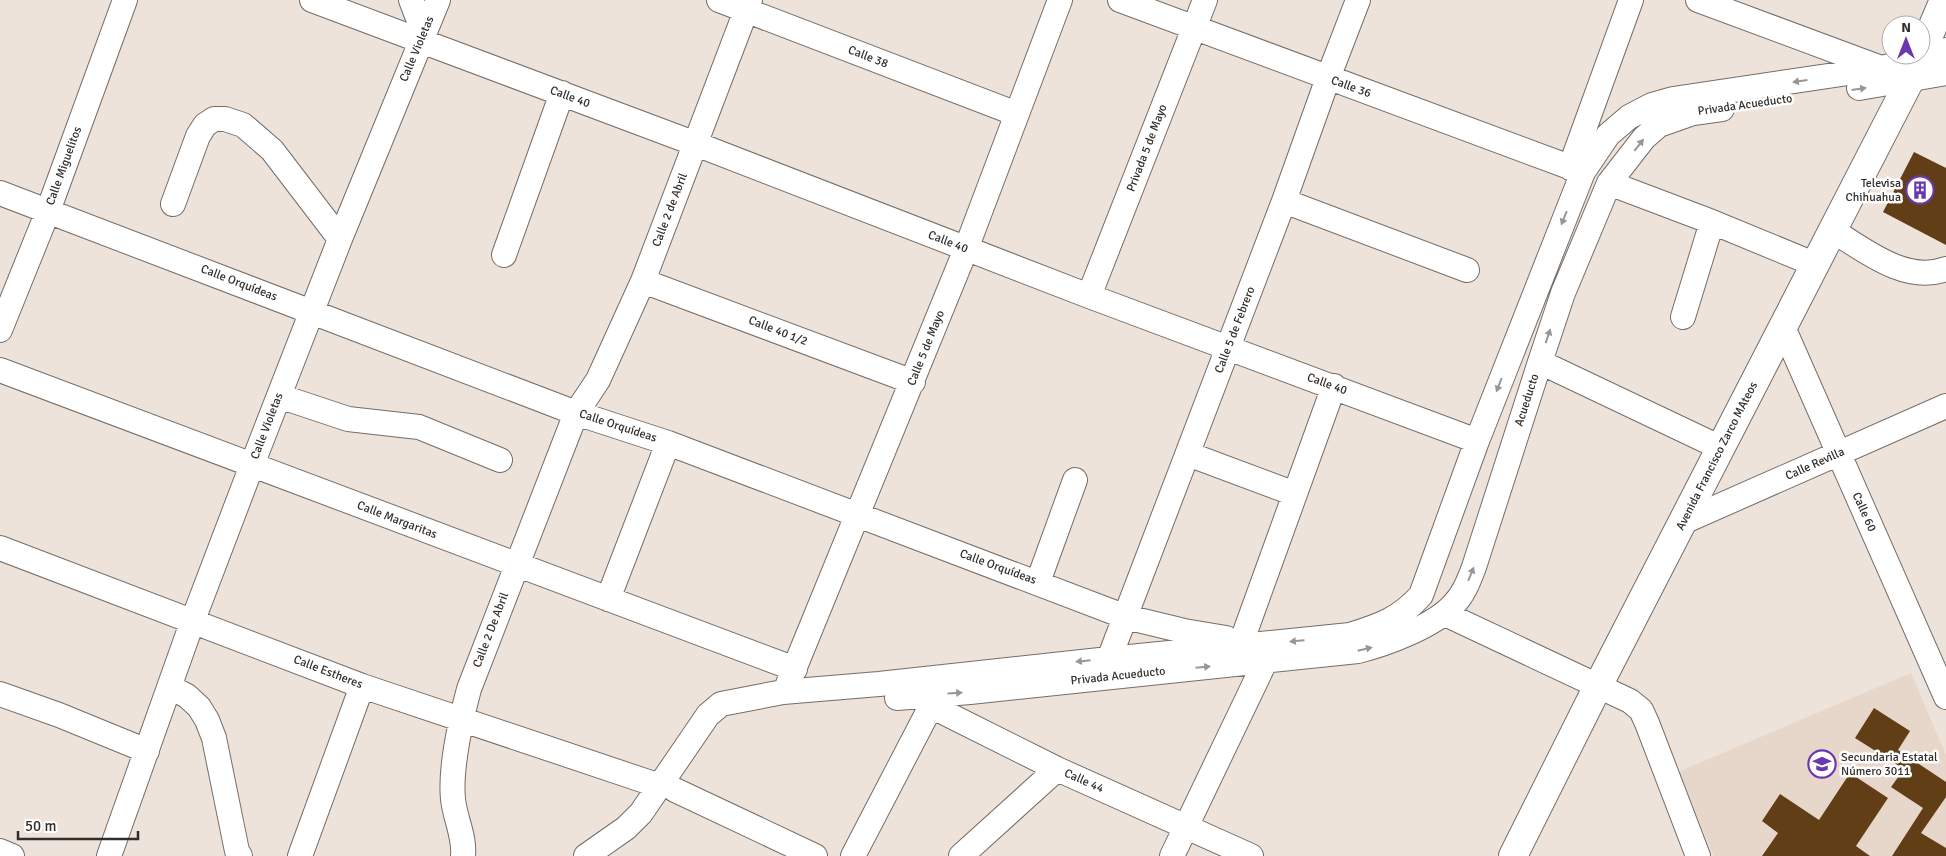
<svg xmlns="http://www.w3.org/2000/svg" width="1946" height="856" viewBox="0 0 1946 856" font-family="Signika,sans-serif">
<style>
.built{fill:#e7d7ca}
.building{fill:#623e17}
.lines{fill:none;stroke-linecap:round;stroke-linejoin:round}
.minor-casing{stroke:#756d66;stroke-width:26}
.major-casing{stroke:#756d66;stroke-width:30}
.minor{stroke:#fff;stroke-width:24}
.major{stroke:#fff;stroke-width:28}
.oneway{fill:#989695}
.labels{text-anchor:middle;dominant-baseline:central;stroke-width:5;stroke-linejoin:round;paint-order:stroke}
.street-label{font-size:12px;fill:#312e2b;stroke:#fff}
.poi-label{font-size:12px;fill:#312e2b;stroke:#fff;text-anchor:end}
</style>
<rect width="100%" height="100%" fill="#ede3db"/>
<!-- built -->
<path class="built" d="M1911,673L1946,755V856H1714L1678,772Z"/>
<!-- building -->
<path class="building" d="M1914,152L1946,168V245L1883,212Z
M1874,708L1910,731L1898,750L1946,782V797L1921,833L1946,848V856H1892L1923,808L1891,787L1904,769L1855,738Z
M1850,773L1888,798L1856,846L1870,856H1762L1778,833L1762,821L1780,794L1819,820Z"/>
<g class="lines">
<!-- minor casing -->
<g class="minor-casing">
<path id="minor" d="M312,0L696,144L1089,296L1477,441
M411,0L424,34
M719,0L1017,114
M1120,0L1583,172
M1698,0L1881,68
M1859,88L1946,73
M1570,168L1631,0
M1609,183L1712,222L1814,264
M0,193L576,413L668,443L1126,617L1184,631L1226,638
M1284,201L1467,270
M173,204L198,136L205,125L214,119H225L243,125L272,150L340,239
M1832,230C1864,250 1906,284 1946,269
M504,255L562,93
M643,281L913,382
M1089,296L1205,0
M1683,317L1712,222
M1783,327L1946,697
M0,330L48,211L125,0
M1540,362L1721,448
M0,370L795,669
M279,396L348,419L419,427L500,460
M1188,454L1295,494
M1683,522L1946,406
M0,548L362,686L660,786
M1038,582L1075,480
M608,599L668,443
M1445,614L1630,701L1641,710L1647,723L1698,856
M1240,646L1334,386
M1109,659L1284,201L1328,78L1358,0
M788,684L966,249L1060,0
M170,687L187,696L199,707L207,720L214,738L237,851L240,856
M0,694L59,715L147,751
M925,696L931,706L1057,769L1251,856
M897,698L970,692L1358,651C1386,644 1435,626 1454,604C1464,594 1469,580 1474,567L1540,362L1563,293L1609,183L1644,138L1659,125L1693,113L1722,109
M675,790L815,856
M0,851L12,856
M109,856L193,620L252,465L340,239L438,0
M300,856L362,686
M463,856C465,836 455,819 453,799C450,769 461,719 469,689L576,413L598,380L643,281L750,0
M586,856L626,828L641,813L708,715L721,704L783,692L879,684L1109,659L1350,635C1379,626 1400,619 1421,595L1477,441L1583,172L1608,135L1629,117L1652,105L1673,99L1882,68L1946,50
M853,856L931,706
M961,856L1057,769
M1172,856L1265,662"/>
</g>
<!-- major casing -->
<g class="major-casing">
<path id="major" d="M1921,54L1944,0
M1513,856L1598,686L1910,80L1921,55"/>
</g>
<!-- minor -->
<use href="#minor" class="minor"/>
<!-- major -->
<use href="#major" class="major"/>
</g>
<!-- one-way arrows -->
<defs><path id="oneway-solid" d="M-6-.8H1V-3.2L6.5 0L1 3.2V.8H-6Z" transform="scale(1.25)"/></defs>
<g class="oneway">
<use href="#oneway-solid" transform="translate(1800 81) rotate(172)"/>
<use href="#oneway-solid" transform="translate(1859 89) rotate(-8)"/>
<use href="#oneway-solid" transform="translate(1639 145) rotate(-52)"/>
<use href="#oneway-solid" transform="translate(1564 218) rotate(112)"/>
<use href="#oneway-solid" transform="translate(1548 336) rotate(-71)"/>
<use href="#oneway-solid" transform="translate(1499 385) rotate(111)"/>
<use href="#oneway-solid" transform="translate(1471 574) rotate(-68)"/>
<use href="#oneway-solid" transform="translate(1297 641) rotate(175)"/>
<use href="#oneway-solid" transform="translate(1365 649) rotate(-13)"/>
<use href="#oneway-solid" transform="translate(1083 661) rotate(174)"/>
<use href="#oneway-solid" transform="translate(1203 667) rotate(-5)"/>
<use href="#oneway-solid" transform="translate(955 693) rotate(-4)"/>
</g>
<!-- icons -->
<defs>
<g id="building-ring" transform="scale(1.4375)"><circle r="9.5" fill="#fff" stroke="#6b37ae" stroke-width="1.5"/><path d="M-4-6H4V6H1V3H-1V6H-4ZM-2.5-4.3h1.7v1.8h-1.7ZM.8-4.3h1.7v1.8H.8ZM-2.5-1h1.7V.8h-1.7ZM.8-1h1.7V.8H.8Z" fill="#6b37ae"/></g>
<g id="school-ring" transform="scale(1.4375)"><circle r="9.5" fill="#fff" stroke="#6b37ae" stroke-width="1.5"/><path d="M0-5L7-2L0 1L-7-2ZM-4 1L0 2.5L4 1V4Q0 6-4 4Z" fill="#6b37ae"/></g>
</defs>
<g fill-rule="evenodd">
<use href="#building-ring" x="1920" y="190"/>
<use href="#school-ring" x="1822" y="764"/>
</g>
<g class="labels">
<!-- street labels -->
<g class="street-label">
<text transform="translate(417 49) rotate(-67)">Calle Violetas</text>
<text transform="translate(868 57) rotate(21)">Calle 38</text>
<text transform="translate(1351 87) rotate(20)">Calle 36</text>
<text transform="translate(570 97) rotate(20)">Calle 40</text>
<text transform="translate(1745 105) rotate(-8)">Privada Acueducto</text>
<text transform="translate(1147 148) rotate(-69)">Privada 5 de Mayo</text>
<text transform="translate(64 166) rotate(-70)">Calle Miguelitos</text>
<text transform="translate(670 210) rotate(-69)">Calle 2 de Abril</text>
<text transform="translate(948 242) rotate(21)">Calle 40</text>
<text transform="translate(239 283) rotate(21)">Calle Orquídeas</text>
<text transform="translate(1235 330) rotate(-69)">Calle 5 de Febrero</text>
<text transform="translate(778 331) rotate(21)">Calle 40 1/2</text>
<text transform="translate(926 348) rotate(-68)">Calle 5 de Mayo</text>
<text transform="translate(1327 384) rotate(20)">Calle 40</text>
<text transform="translate(1527 400) rotate(-72)">Acueducto</text>
<text transform="translate(267 426) rotate(-69)">Calle Violetas</text>
<text transform="translate(618 426) rotate(18)">Calle Orquídeas</text>
<text transform="translate(1717 456) rotate(-63)">Avenida Francisco Zarco MAteos</text>
<text transform="translate(1815 464) rotate(-24)">Calle Revilla</text>
<text transform="translate(1864 512) rotate(66)">Calle 60</text>
<text transform="translate(397 520) rotate(21)">Calle Margaritas</text>
<text transform="translate(998 567) rotate(20)">Calle Orquídeas</text>
<text transform="translate(491 630) rotate(-69)">Calle 2 De Abril</text>
<text transform="translate(328 672) rotate(21)">Calle Estheres</text>
<text transform="translate(1118 676) rotate(-6)">Privada Acueducto</text>
<text transform="translate(1084 781) rotate(24)">Calle 44</text>
</g>
<!-- poi labels -->
<g class="poi-label">
<text x="1901" y="183">Televisa<tspan x="1901" dy="14">Chihuahua</tspan></text>
<text x="1841" y="757" text-anchor="start">Secundaria Estatal<tspan x="1841" dy="14">Número 3011</tspan></text>
</g>
</g>
<!-- north arrow -->
<g transform="translate(1906 40)"><circle r="24" fill="#ffffff" stroke="#adabaa"/>
<path d="M0-4L9 19L0 12L-9 19Z" fill="#6b37ae"/>
<text y="-8" font-size="14" font-weight="bold" text-anchor="middle" fill="#312e2b">N</text>
</g>
<!-- scale -->
<path d="M18 831v8h120v-8" fill="none" stroke="#312e2b" stroke-width="2.5"/>
<text x="25" y="831" font-size="15" fill="#312e2b" stroke="#ffffff" stroke-width="4" paint-order="stroke">50 m</text>
</svg>
